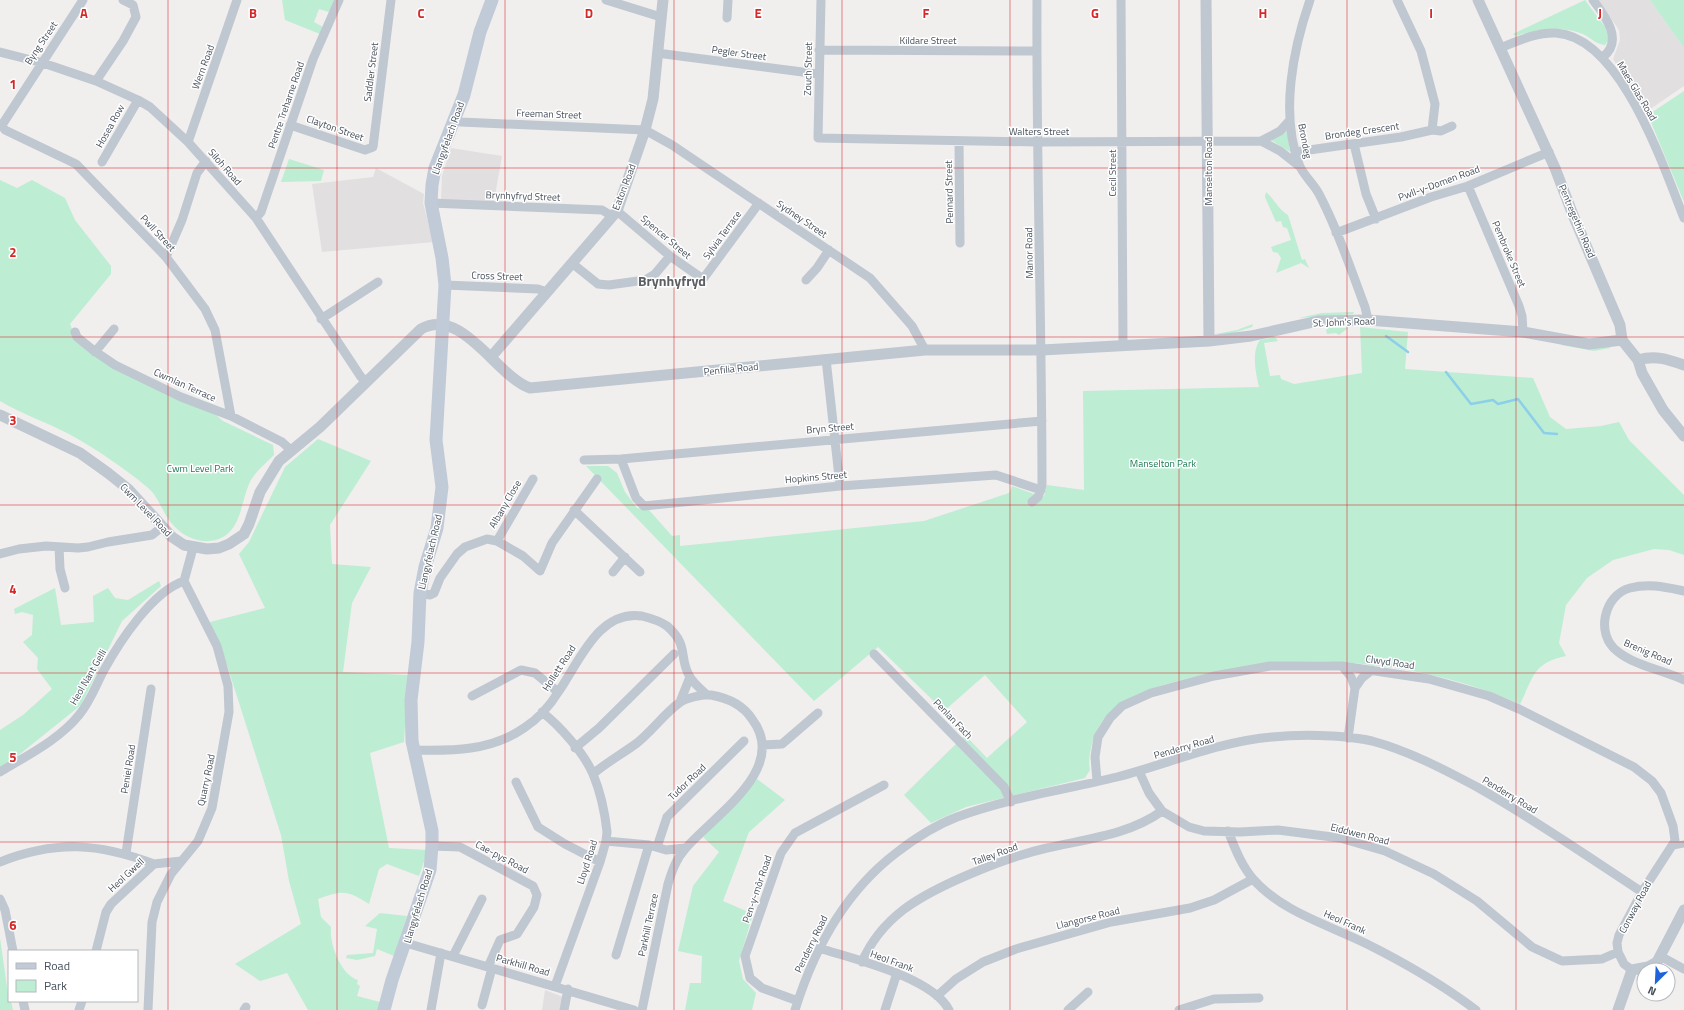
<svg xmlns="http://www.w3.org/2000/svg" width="1684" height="1010" viewBox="0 0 1684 1010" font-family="'Titillium Web',sans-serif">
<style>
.education{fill:#e2dfe0}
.green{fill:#bdedd3}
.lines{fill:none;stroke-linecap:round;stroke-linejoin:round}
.stream{stroke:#8ccfe9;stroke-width:2.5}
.pedestrian{stroke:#bfc7d0;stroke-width:7}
.minor{stroke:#bfc7d0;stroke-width:9}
.tertiary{stroke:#bfc7d0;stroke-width:11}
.secondary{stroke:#c1cad7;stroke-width:13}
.grid{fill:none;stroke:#d62828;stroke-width:1;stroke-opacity:0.55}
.labels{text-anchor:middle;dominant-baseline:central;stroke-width:3;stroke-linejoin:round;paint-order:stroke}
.street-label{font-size:10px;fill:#47505b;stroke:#fff}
.park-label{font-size:10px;fill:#1a7a51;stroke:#fff}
.district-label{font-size:14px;font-weight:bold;fill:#5b5e63;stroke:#fff}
.grid-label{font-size:13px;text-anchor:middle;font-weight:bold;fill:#d62828;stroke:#fff;stroke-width:3;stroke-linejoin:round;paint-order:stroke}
</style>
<rect width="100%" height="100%" fill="#f1eeee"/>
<!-- education -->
<path class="education" d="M1598,0H1650L1684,48V86L1646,112L1613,59L1620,40L1619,30Z
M451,148L502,156L494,201L441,200L442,176Z
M376,168L424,194L423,203L434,242L322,252L312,184L373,177Z
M545,990L563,997L561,1010H542Z"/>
<!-- green -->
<path class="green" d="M282,0H335L329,12L319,9L314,22L323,27L320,34L285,20Z
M1585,0L1605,27L1609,39L1605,45C1596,44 1591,38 1583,34C1558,25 1539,29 1515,36L1513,34Z
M1650,0H1684V48Z
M1684,91V202L1648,115Z
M1285,131H1287L1290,152L1271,140Z
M289,159L324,170L321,181L281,182Z
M0,180L17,188L32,180L65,198L75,220L111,266V274L70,324L76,339L215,414L223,421L273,445L274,455C266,463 257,470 251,480C240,500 243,532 216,540C196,545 177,533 167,517C160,506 157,495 147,487C123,467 96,449 69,434C46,422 22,414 0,401Z
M1266,192C1274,199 1279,210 1288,215L1302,260L1305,259L1309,268L1301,263L1276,273L1281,258L1278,253L1273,252L1271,247L1291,240L1287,228L1283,227L1281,221L1276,222L1265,197Z
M1354,312L1353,314L1298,318L1322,313Z
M1253,324L1252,327L1230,334H1215L1237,330Z
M1360,327L1408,332L1405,369L1533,378L1550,417L1566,429L1601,426L1619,422L1629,440L1684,495V555L1669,550L1654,549L1613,560L1587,578L1566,605L1559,643L1566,656C1533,663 1534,676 1520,704C1464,680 1415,669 1354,663C1294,658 1235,665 1178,681C1156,687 1135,693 1117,706C1105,715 1096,729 1092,743C1090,753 1088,760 1090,770L1085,778L966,807L931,823L904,795L965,735L987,758L1027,722L985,675L944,711L878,647L814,701L586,466H608L617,473L625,492L637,508L649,510L672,536L680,535V546L924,521L1009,493L1012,486L1034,494L1030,506L1044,496L1047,485L1084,490L1083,391L1259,387C1256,374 1251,352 1260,340L1275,337L1278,341L1264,343L1270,376L1280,375L1281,379L1294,384L1362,373Z
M1329,328H1348L1339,335L1336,333L1327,334L1326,330Z
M1562,344L1610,346V348L1594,351L1561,345Z
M318,439L371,461L330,525L332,564L371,567L352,603L343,672L408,675L404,742L370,753L389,848L428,850L419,876L387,864L379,869L369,904C347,890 343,890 318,899L321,917L331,927C329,944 341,975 358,980L357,984L360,986L357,996L380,1002L378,1010H308L287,973L260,981L235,964L301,924L289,881L281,835L228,668L210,622L265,608L239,554L249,542L285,467Z
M159,581L161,586L122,621L81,705L0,770V730L23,715L52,689L37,669L38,658L23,642L32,635L33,615L22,612L15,614L14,609L55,588L61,625L94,622L93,596L108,588L115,598L128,600Z
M757,779L785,800L749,832L723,901L753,914L739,961L743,979L756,993L752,1010H685L690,983H701L702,956L678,951L693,886L719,852L703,837Z
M380,913L407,916L394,956L377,949L375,956L357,960L346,958L347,955L373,953L377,929L365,926Z
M0,938L9,1001H11L13,1010H0Z"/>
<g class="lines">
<!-- stream -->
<path class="stream" d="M1386,336L1408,352
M1446,372L1471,404L1493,400L1498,404L1518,399L1544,433L1557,434"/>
<!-- pedestrian -->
<path class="pedestrian" d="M1673,846L1684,844"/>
<!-- minor -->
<path class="minor" d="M83,0L2,125L5,130L76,164L166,257L205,309L215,330L231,416
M606,0L661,17
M821,0L818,138L1037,142L1261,141L1280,151L1299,166
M1121,0L1123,346
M1310,0C1293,49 1280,114 1299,164C1302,174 1314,184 1319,194C1338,230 1351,270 1365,307L1368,320
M1397,0L1421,51L1435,104L1432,130
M1593,0C1605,16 1624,40 1603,57
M727,18L728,0
M1500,48C1518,41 1536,32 1556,33C1621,37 1663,166 1684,218
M819,50L1037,51
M0,52L43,63L96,81L138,100L150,107L188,142L256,218L361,377L366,381
M657,53L818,74
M96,81L123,41L136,17L133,5L123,0
M453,119L461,122L645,130L672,145L870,278L912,326L925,350
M290,125L365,150L373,147L391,0
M959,141L960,243
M1261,141L1280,131L1290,120
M188,142L237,0
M1354,144L1366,194L1376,219
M1295,152L1401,137L1432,130L1441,131L1452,126
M102,162L138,100
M1468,186L1519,306L1522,316L1523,332
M431,203L602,210L612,216
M617,211L670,256L703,279L759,203
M256,218L261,212L313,59L339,0
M1336,233L1431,197L1468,186L1549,152
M166,257L182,220L197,173L206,161
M573,264L598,284L609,285L645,280L655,274L670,256
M806,280L817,268L829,250
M445,285L538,289L547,292
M321,319L378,282
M75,332L77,337L93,350L115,365L181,397L231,416L282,442L292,451
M95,352L114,329
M826,359L840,486
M621,459L636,498L644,506L840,486L996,475L1041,490
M584,460L621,459L1042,421
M1032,502L1038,497L1042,486C1042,324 1036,162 1037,0
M574,510L640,572
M497,541L533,479
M59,547L60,569L65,588
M0,554L19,549L46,546L78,548L88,547L108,542L152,535L162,527
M613,572L625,557
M1684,591C1665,587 1649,583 1630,588C1604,595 1595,634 1617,651C1635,666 1663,670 1684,680
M420,593L430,595L434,593L440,578L457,554L465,547L487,539L497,541L523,556L540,571L552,543L597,479
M874,654L1004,787L1011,802
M1342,666L1351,677L1355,688
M472,696L521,670L535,673L558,692
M680,702L690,677
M542,712C560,726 584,753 593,774C600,791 605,813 607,832L606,841L600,862L555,986
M1348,738L1355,688L1362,678L1372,670
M762,745L782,744L818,713
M575,748L599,728L674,654
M413,750C452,751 491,751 524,728C538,719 551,704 559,691C579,662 599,609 642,616C650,618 660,621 667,626C690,646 678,658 690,677C694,684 701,689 707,695
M1139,771L1149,793L1162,811L1189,827L1204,831L1240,832L1278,830L1340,838L1385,851L1434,874L1477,901L1532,947L1562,961L1602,959L1618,952
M0,772C26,756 59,740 79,715C90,702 96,685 104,670C120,641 152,592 184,581
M593,774C607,762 622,754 637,743C652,731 664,714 679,703C686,698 703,694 711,695C728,698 743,705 752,719C790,769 713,816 685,849C676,859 672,871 668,884L642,1010
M1097,781L1095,757L1098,737L1110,718L1122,706L1151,693L1214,676L1270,666H1342L1429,679L1489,696L1519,709L1634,767L1652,781L1661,793L1673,826L1675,841L1642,892L1619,935L1617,943L1618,952L1624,964L1632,970
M516,782L538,827L565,844L600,862
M1228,831C1235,848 1241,865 1253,879C1282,912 1329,925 1367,944C1403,962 1444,986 1476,1010
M606,841L649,845L666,850L685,848
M432,846L460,847L533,886L537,895L534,907L517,934L500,940L488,967
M657,847L667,817L744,741
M126,853L151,689
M0,862C56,840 99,843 154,864
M0,899L5,910L13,951
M406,943L634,1010
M819,948C853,959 932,977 949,1010
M96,951L106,912L111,904L154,864L181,861
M616,955L649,845
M453,956L482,899
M1660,956L1684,969
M862,962C871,941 885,924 903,910C936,885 1007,857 1047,848C1086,839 1129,835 1162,811
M937,996L956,979L983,962L1016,949L1111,922L1190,908L1214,900L1253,879
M23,1001L25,1010
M798,1001L762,988L750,978L745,956L781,853L795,833L884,785
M482,1005L492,968
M79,1010L82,1001
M148,1010L152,922L157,902L171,874L198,841L212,808L229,712L228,686L217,646L184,581L193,548
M244,1010L246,1007
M431,1010L441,953
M564,1010L568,989
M795,1010C814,949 845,892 896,853C914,839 936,825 957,817C1008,798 1064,790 1117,777C1167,764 1221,741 1272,737C1292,735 1312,735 1332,736C1345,737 1359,738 1372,741C1409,751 1443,769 1477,787C1534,819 1587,856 1642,892
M885,1010L897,973
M1068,1010L1088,992
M1179,1010L1214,999L1259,998"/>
<!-- tertiary -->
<path class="tertiary" d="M1206,0L1209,341
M1478,0L1555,168L1573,215L1620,325L1622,340L1638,360L1642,373L1663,410L1684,436
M491,357L617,211L645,130L653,99L663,0
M1638,360C1655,355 1667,359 1684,365
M0,415L80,453L108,473L128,489L172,537L184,545L207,549L219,548L229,544L244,534L249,524L260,492L279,461L320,427L421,329C462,306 497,377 530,388L925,350H1042L1209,341L1251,336L1318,321L1368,320L1523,332L1589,344L1622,340
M1618,1010L1632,970L1648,967L1657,962L1684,910"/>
<!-- secondary -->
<path class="secondary" d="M384,1010L392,980L430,870L432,846V831L412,741L411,700L418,642L420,593L425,567L437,528L442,487L436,440L445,285L442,258L431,203L432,185L435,168L464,95L480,32L492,0"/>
</g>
<!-- grid -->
<path class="grid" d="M168,0V1010M337,0V1010M505,0V1010M674,0V1010M842,0V1010M1010,0V1010M1179,0V1010M1347,0V1010M1516,0V1010M0,168H1684M0,337H1684M0,505H1684M0,673H1684M0,842H1684"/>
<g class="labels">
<!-- street labels -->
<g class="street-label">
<text x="928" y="40">Kildare Street</text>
<text transform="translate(41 43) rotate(-56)">Byng Street</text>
<text transform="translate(739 53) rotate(8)">Pegler Street</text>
<text transform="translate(203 67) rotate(-70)">Wern Road</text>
<text transform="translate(808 69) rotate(-89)">Zouch Street</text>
<text transform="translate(371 72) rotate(-83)">Saddler Street</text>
<text transform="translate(1637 91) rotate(59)">Maes Glas Road</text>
<text transform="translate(286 105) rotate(-71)">Pentre Treharne Road</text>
<text transform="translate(549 114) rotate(2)">Freeman Street</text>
<text transform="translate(110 126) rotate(-61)">Hosea Row</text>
<text transform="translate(335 128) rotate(19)">Clayton Street</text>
<text x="1039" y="131">Walters Street</text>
<text transform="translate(1362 131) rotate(-8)">Brondeg Crescent</text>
<text transform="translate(448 138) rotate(-70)">Llangyfelach Road</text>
<text transform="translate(1305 141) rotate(79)">Brondeg</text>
<text transform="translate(225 167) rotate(49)">Siloh Road</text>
<text transform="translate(1208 171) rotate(-90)">Manselton Road</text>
<text transform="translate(1112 173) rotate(-90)">Cecil Street</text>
<text transform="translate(1439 183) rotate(-20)">Pwll-y-Domen Road</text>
<text transform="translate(624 187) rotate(-69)">Eaton Road</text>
<text transform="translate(949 192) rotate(-91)">Pennard Street</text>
<text transform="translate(523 196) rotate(2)">Brynhyfryd Street</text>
<text transform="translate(802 219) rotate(34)">Sydney Street</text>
<text transform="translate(1577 221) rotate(67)">Pentregethin Road</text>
<text transform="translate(158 233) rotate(47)">Pwll Street</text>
<text transform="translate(722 235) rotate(-54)">Sylvia Terrace</text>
<text transform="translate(666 237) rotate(40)">Spencer Street</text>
<text transform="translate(1029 253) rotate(-91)">Manor Road</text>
<text transform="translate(1509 254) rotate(67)">Pembroke Street</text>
<text transform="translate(497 276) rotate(2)">Cross Street</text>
<text transform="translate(1344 322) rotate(-2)">St. John's Road</text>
<text transform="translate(731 369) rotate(-6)">Penfilia Road</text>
<text transform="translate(185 385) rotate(24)">Cwmlan Terrace</text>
<text transform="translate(830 428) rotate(-5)">Bryn Street</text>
<text transform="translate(816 477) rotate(-5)">Hopkins Street</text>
<text transform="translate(505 504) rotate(-60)">Albany Close</text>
<text transform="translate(146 510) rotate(46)">Cwm Level Road</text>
<text transform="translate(430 552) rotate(-77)">Llangyfelach Road</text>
<text transform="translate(1648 652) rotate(23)">Brenig Road</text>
<text transform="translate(1390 662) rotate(8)">Clwyd Road</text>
<text transform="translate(559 668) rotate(-57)">Hollett Road</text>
<text transform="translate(88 677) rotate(-60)">Heol Nant Gelli</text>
<text transform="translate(953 719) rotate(46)">Penlan Fach</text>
<text transform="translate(1184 747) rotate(-16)">Penderry Road</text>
<text transform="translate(128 769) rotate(-81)">Peniel Road</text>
<text transform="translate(206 780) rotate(-78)">Quarry Road</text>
<text transform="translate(687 782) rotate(-44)">Tudor Road</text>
<text transform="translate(1510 795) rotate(31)">Penderry Road</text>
<text transform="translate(1360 834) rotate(14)">Eiddwen Road</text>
<text transform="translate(995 854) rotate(-20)">Talley Road</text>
<text transform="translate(502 857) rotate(28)">Cae-pys Road</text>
<text transform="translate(587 862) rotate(-72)">Lloyd Road</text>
<text transform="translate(126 875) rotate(-43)">Heol Gwell</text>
<text transform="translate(757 889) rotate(-71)">Pen-y-môr Road</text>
<text transform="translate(418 906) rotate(-73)">Llangyfelach Road</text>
<text transform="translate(1635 907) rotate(-62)">Conway Road</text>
<text transform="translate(1088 918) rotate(-14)">Llangorse Road</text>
<text transform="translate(1345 922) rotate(24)">Heol Frank</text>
<text transform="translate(648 925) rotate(-78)">Parkhill Terrace</text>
<text transform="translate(811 944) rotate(-64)">Penderry Road</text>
<text transform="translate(892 961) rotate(20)">Heol Frank</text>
<text transform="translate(523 965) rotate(16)">Parkhill Road</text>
</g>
<!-- park labels -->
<g class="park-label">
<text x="1163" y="463">Manselton Park</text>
<text x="200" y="468">Cwm Level Park</text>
</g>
<!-- district labels -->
<g class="district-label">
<text x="672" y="280">Brynhyfryd</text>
</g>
</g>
<g class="grid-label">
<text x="84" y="18">A</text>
<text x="253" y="18">B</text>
<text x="421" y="18">C</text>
<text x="589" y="18">D</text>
<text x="758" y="18">E</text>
<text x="926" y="18">F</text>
<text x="1095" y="18">G</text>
<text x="1263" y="18">H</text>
<text x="1431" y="18">I</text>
<text x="1600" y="18">J</text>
<text x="13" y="89">1</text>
<text x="13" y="257">2</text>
<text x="13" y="425">3</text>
<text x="13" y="594">4</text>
<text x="13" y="762">5</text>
<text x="13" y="930">6</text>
</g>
<!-- legend -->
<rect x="8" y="950" width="130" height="52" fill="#ffffff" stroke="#b5b9bd"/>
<rect x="16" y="963" width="20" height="6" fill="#c1cad7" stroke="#b5b9bd"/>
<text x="44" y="970" font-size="12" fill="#47505b">Road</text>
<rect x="16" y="980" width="20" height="12" fill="#bdedd3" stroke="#b5b9bd"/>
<text x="44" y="990" font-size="12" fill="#47505b">Park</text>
<!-- north arrow -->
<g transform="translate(1656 982) rotate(204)"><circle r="19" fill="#ffffff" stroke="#b5b9bd"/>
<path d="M0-3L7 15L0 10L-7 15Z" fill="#1e63db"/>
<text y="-6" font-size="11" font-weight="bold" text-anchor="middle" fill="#47505b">N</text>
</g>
</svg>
